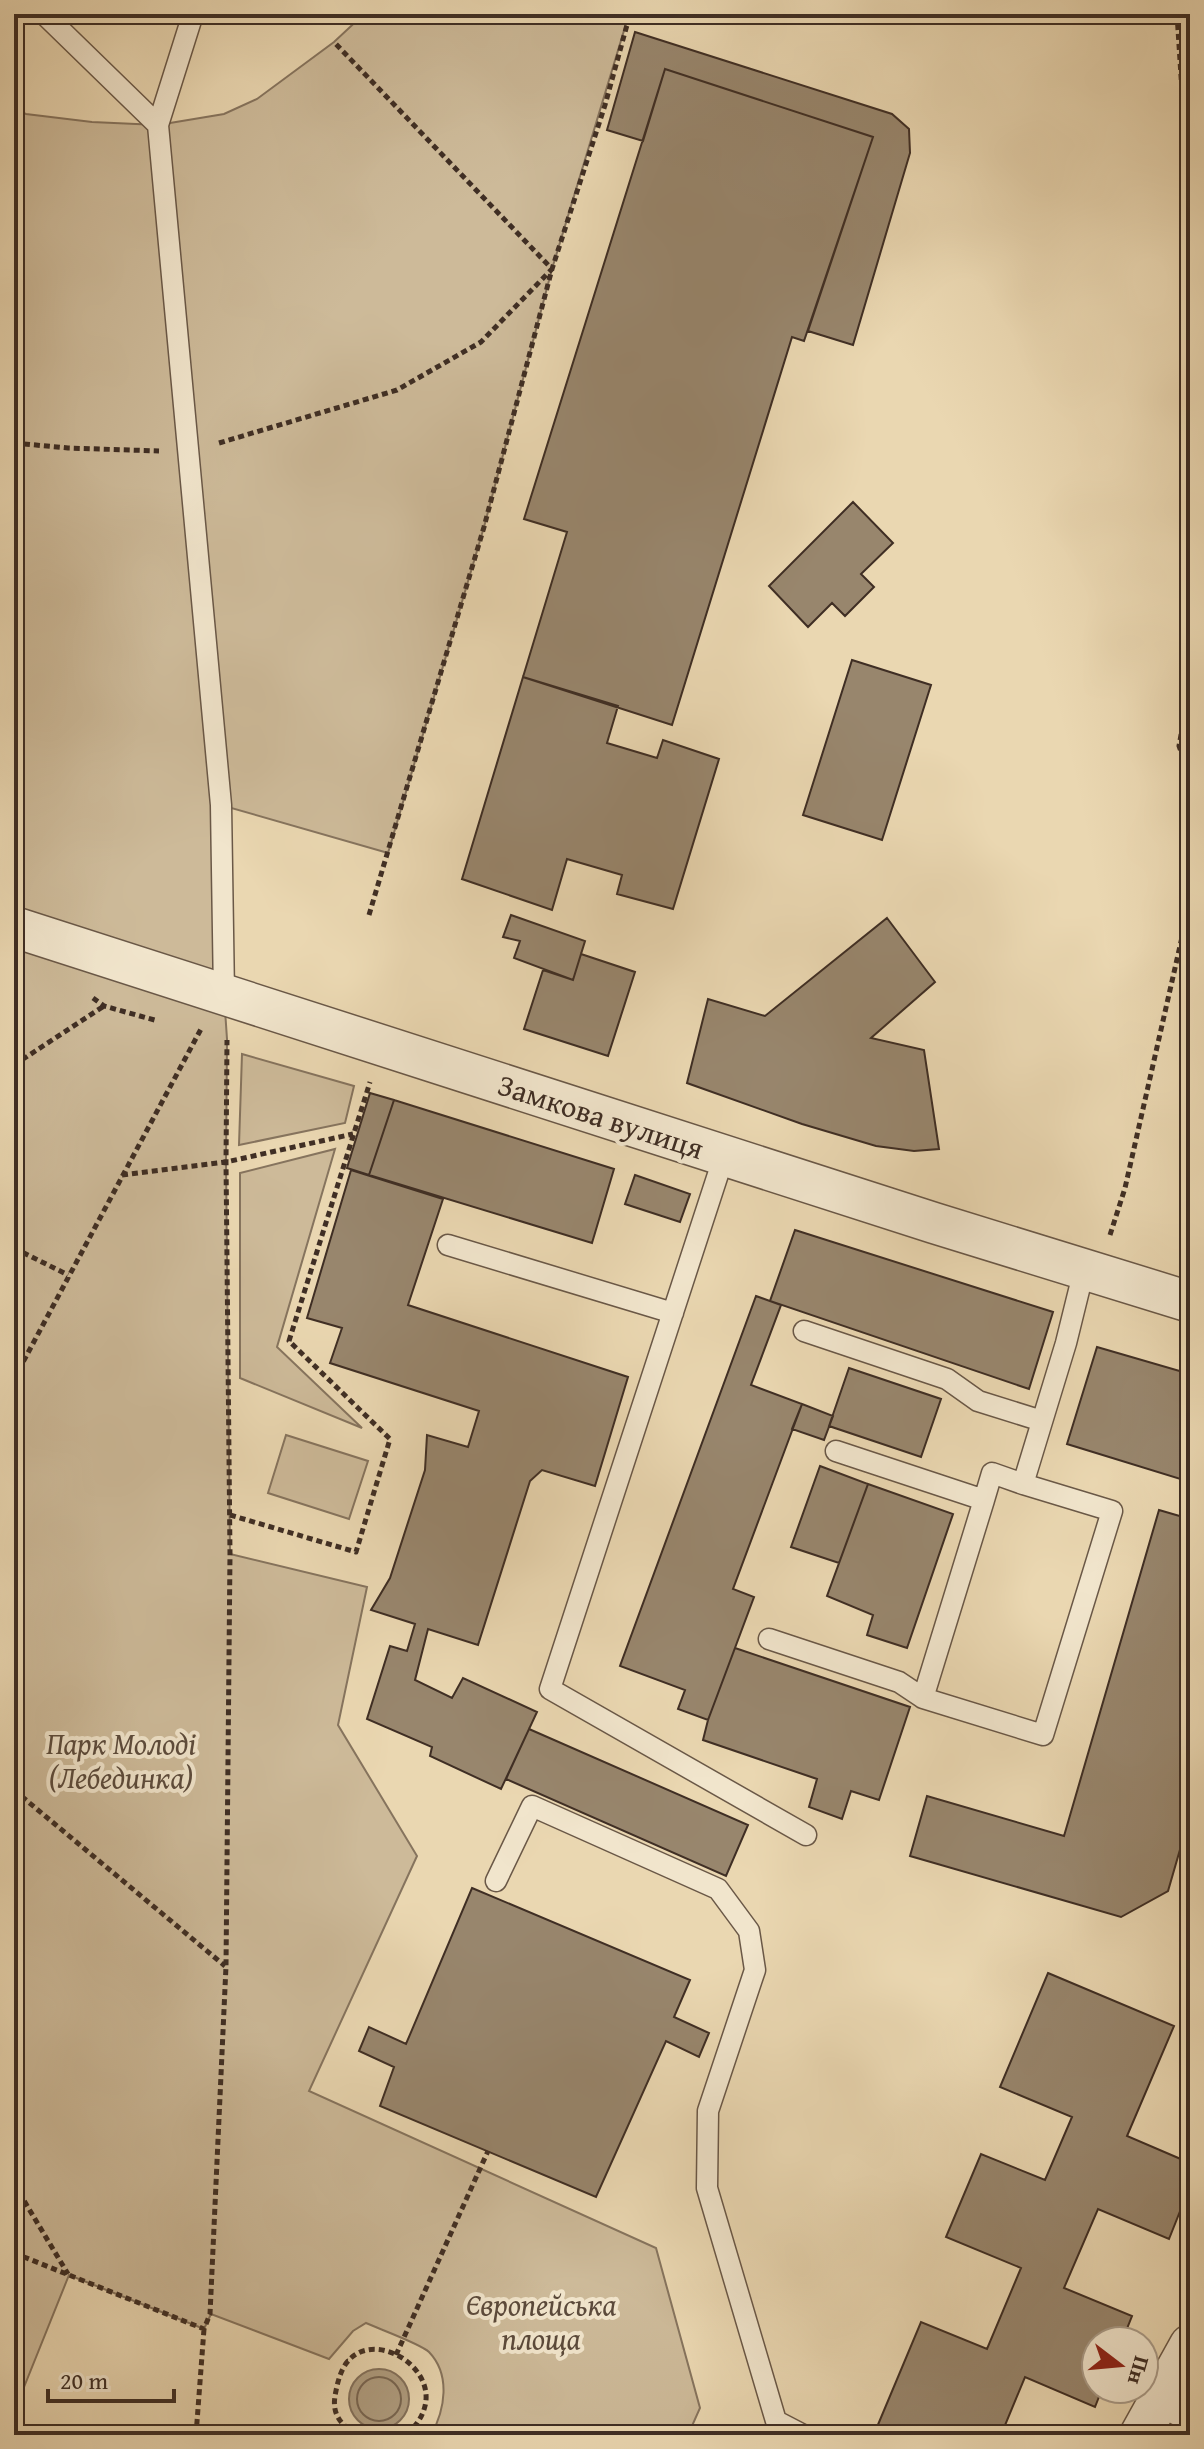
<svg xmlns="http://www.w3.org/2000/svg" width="1204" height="2449" viewBox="0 0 1204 2449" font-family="'Gentium Book Plus',serif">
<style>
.green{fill:#cdba99;stroke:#86745e;stroke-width:2}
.water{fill:#b09e81;stroke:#83715c;stroke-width:2}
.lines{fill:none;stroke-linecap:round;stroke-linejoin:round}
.shore{stroke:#786652;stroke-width:2}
.building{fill:#98866d;stroke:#3f2e24;stroke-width:2}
.service-casing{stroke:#6a5847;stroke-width:23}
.minor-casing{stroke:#6a5847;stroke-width:43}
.path{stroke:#3f2e24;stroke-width:5;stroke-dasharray:6 4;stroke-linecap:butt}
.service{stroke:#f1e5cc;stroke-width:20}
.minor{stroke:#f1e5cc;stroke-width:40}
.labels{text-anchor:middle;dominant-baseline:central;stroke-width:8;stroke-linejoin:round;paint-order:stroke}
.street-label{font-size:30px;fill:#3f2e24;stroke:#f1e5cc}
.park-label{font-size:30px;font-style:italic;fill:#5b4a3b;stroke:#f1e5cc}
</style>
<rect width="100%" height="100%" fill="#ead7b1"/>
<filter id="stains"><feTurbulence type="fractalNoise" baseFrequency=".0025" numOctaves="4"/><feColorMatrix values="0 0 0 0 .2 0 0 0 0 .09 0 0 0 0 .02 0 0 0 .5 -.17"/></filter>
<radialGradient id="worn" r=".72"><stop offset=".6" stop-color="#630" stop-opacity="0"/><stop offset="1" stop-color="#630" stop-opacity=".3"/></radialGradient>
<!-- green -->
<path class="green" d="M364,14H629L552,269L484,527L388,853L221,805L224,995L227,1039L226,1162L230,1554L367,1587L338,1725L417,1856L309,2091L656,2248L700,2408L688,2435H431C445,2410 451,2375 429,2352C421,2344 379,2329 366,2323L353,2331L329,2359L211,2314L204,2329L69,2275L14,2412V109L26,114L92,122L158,125L224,114L257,99L334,42Z
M242,1054L354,1086L345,1123L239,1145Z
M335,1149L277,1347L362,1428L240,1378V1173Z
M286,1435L368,1461L349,1519L268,1493Z"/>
<!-- water -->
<path class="water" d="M349 2399a30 30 0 1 1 60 0a30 30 0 1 1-60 0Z"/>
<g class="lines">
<!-- shore -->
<path class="shore" d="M357 2399a22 22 0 1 1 44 0a22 22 0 1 1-44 0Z"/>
</g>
<!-- building -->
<path class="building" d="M635,32L892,114L909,129L910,153L853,345L808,331L873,137L665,69L643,141L607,130Z
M665,69L873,137L804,341L792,337L672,725L523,677L567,532L524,519Z
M853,502L893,543L861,574L874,587L845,616L832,603L808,627L769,586Z
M852,660L931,685L882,840L803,815Z
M523,677L618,706L607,743L657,758L663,740L719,759L673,909L617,894L622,875L567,859L552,910L462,879Z
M511,915L585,941L573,980L514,958L520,941L503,937Z
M887,918L935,982L871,1038L924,1050L939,1149L914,1151L876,1146L802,1124L687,1083L708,999L765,1016Z
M581,954L635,972L608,1056L524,1029L543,970L573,980Z
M370,1093L394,1100L369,1175L347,1168Z
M394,1100L614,1169L592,1243L369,1175Z
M351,1170L443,1199L408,1305L628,1377L595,1486L542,1470L530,1481L478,1645L428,1629L415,1680L452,1698L463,1678L537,1712L501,1789L430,1756L432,1747L367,1719L390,1646L407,1651L415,1624L371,1610L390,1578L425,1470L427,1435L468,1447L479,1411L330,1363L342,1328L307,1318Z
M635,1175L690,1194L680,1222L625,1204Z
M795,1230L1053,1312L1029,1389L770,1301Z
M756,1296L781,1305L751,1385L802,1404L733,1589L754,1597L708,1720L678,1709L685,1690L620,1666Z
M1097,1347L1190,1374V1482L1067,1444Z
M849,1368L941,1399L921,1457L829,1426Z
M802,1404L833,1416L824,1440L792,1429Z
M820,1466L868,1484L839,1563L791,1547Z
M868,1484L953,1514L907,1648L867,1635L873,1615L827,1596Z
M1159,1510L1190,1519V1815L1168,1891L1121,1917L910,1856L927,1796L1064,1836Z
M735,1648L910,1707L879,1800L851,1791L842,1819L809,1807L817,1779L703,1740L708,1720Z
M529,1729L748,1825L726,1876L506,1779Z
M472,1888L690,1980L674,2017L709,2033L699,2057L666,2041L596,2197L380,2106L394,2067L359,2051L369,2027L406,2044Z
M1048,1973L1174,2026L1127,2136L1190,2163V2186L1169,2239L1098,2209L1064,2288L1132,2316L1122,2341H1096V2389H1102L1095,2407L1025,2377L1001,2435H897L877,2427L921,2322L987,2349L1021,2268L946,2237L981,2154L1045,2180L1072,2117L1000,2087Z"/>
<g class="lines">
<!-- service casing -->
<g class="service-casing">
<path id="service" d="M44,14L158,125
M193,14L158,125L221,805L224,995
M724,1156L550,1689L806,1835
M448,1245L673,1313
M804,1331L947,1379L978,1401L1042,1421
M836,1451L984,1500L923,1698L1043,1735L1112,1511L1023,1484L1066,1343L1084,1270
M984,1500L992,1473L1023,1484
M769,1639L899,1682L923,1698
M496,1881L532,1806L718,1889L749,1931L755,1970L708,2111L707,2188L776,2421L803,2435
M1158,2405L1190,2422"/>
</g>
<!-- minor casing -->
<g class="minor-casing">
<path id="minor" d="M14,927L934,1223L1190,1302
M1140,2435L1190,2345"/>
</g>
<!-- path -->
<path class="path" d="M1177,14L1190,215
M14,443L68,448L159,451
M219,443L397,390L481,342L552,269L334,42
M1190,685L1179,746L1190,776
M369,915L484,527L552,269L605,105L630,14
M93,998L104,1006L158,1021
M14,1065L104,1006
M122,1175L226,1162L353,1134
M1110,1235L1125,1188L1190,902
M14,1248L68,1275
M14,1379L201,1029
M230,1515L356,1552L390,1439L289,1341L370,1082
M14,1790L225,1966
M14,2184L68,2274
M14,2253L204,2329L210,2314L226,1966L230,1554L226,1162L227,1040
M396,2355L488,2151
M196,2435L204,2329
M357,2435C341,2425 332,2415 335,2396C337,2385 340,2370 348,2361C375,2330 435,2366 425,2406C422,2418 415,2428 404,2435"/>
<!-- service -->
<use href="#service" class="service"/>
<!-- minor -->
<use href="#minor" class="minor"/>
</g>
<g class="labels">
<!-- street labels -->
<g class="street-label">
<text transform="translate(601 1116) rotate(18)">Замкова вулиця</text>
</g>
<!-- park labels -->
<g class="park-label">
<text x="121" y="1743">Парк Молоді<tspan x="121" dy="34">(Лебединка)</tspan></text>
<text x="541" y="2304">Європейська<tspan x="541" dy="34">площа</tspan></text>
</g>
</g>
<!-- margin -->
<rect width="1204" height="2449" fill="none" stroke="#ead7b1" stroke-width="48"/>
<rect x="16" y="16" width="1172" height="2417" fill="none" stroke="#3f2e24" stroke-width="4"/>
<rect x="24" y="24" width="1156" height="2401" fill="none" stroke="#3f2e24" stroke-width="2"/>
<!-- north arrow -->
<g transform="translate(1120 2365) rotate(106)"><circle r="38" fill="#f1e5cc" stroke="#aa9c89" stroke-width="2"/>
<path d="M0-6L14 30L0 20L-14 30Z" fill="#8f2418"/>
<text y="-12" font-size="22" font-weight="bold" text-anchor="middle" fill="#3f2e24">Пн</text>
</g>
<!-- scale -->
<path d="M48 2389v12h126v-12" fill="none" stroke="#3f2e24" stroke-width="4"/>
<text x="60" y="2389" font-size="24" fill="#3f2e24" stroke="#f1e5cc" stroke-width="6" paint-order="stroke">20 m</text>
<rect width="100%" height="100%" filter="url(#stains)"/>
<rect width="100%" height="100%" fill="url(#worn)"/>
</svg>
